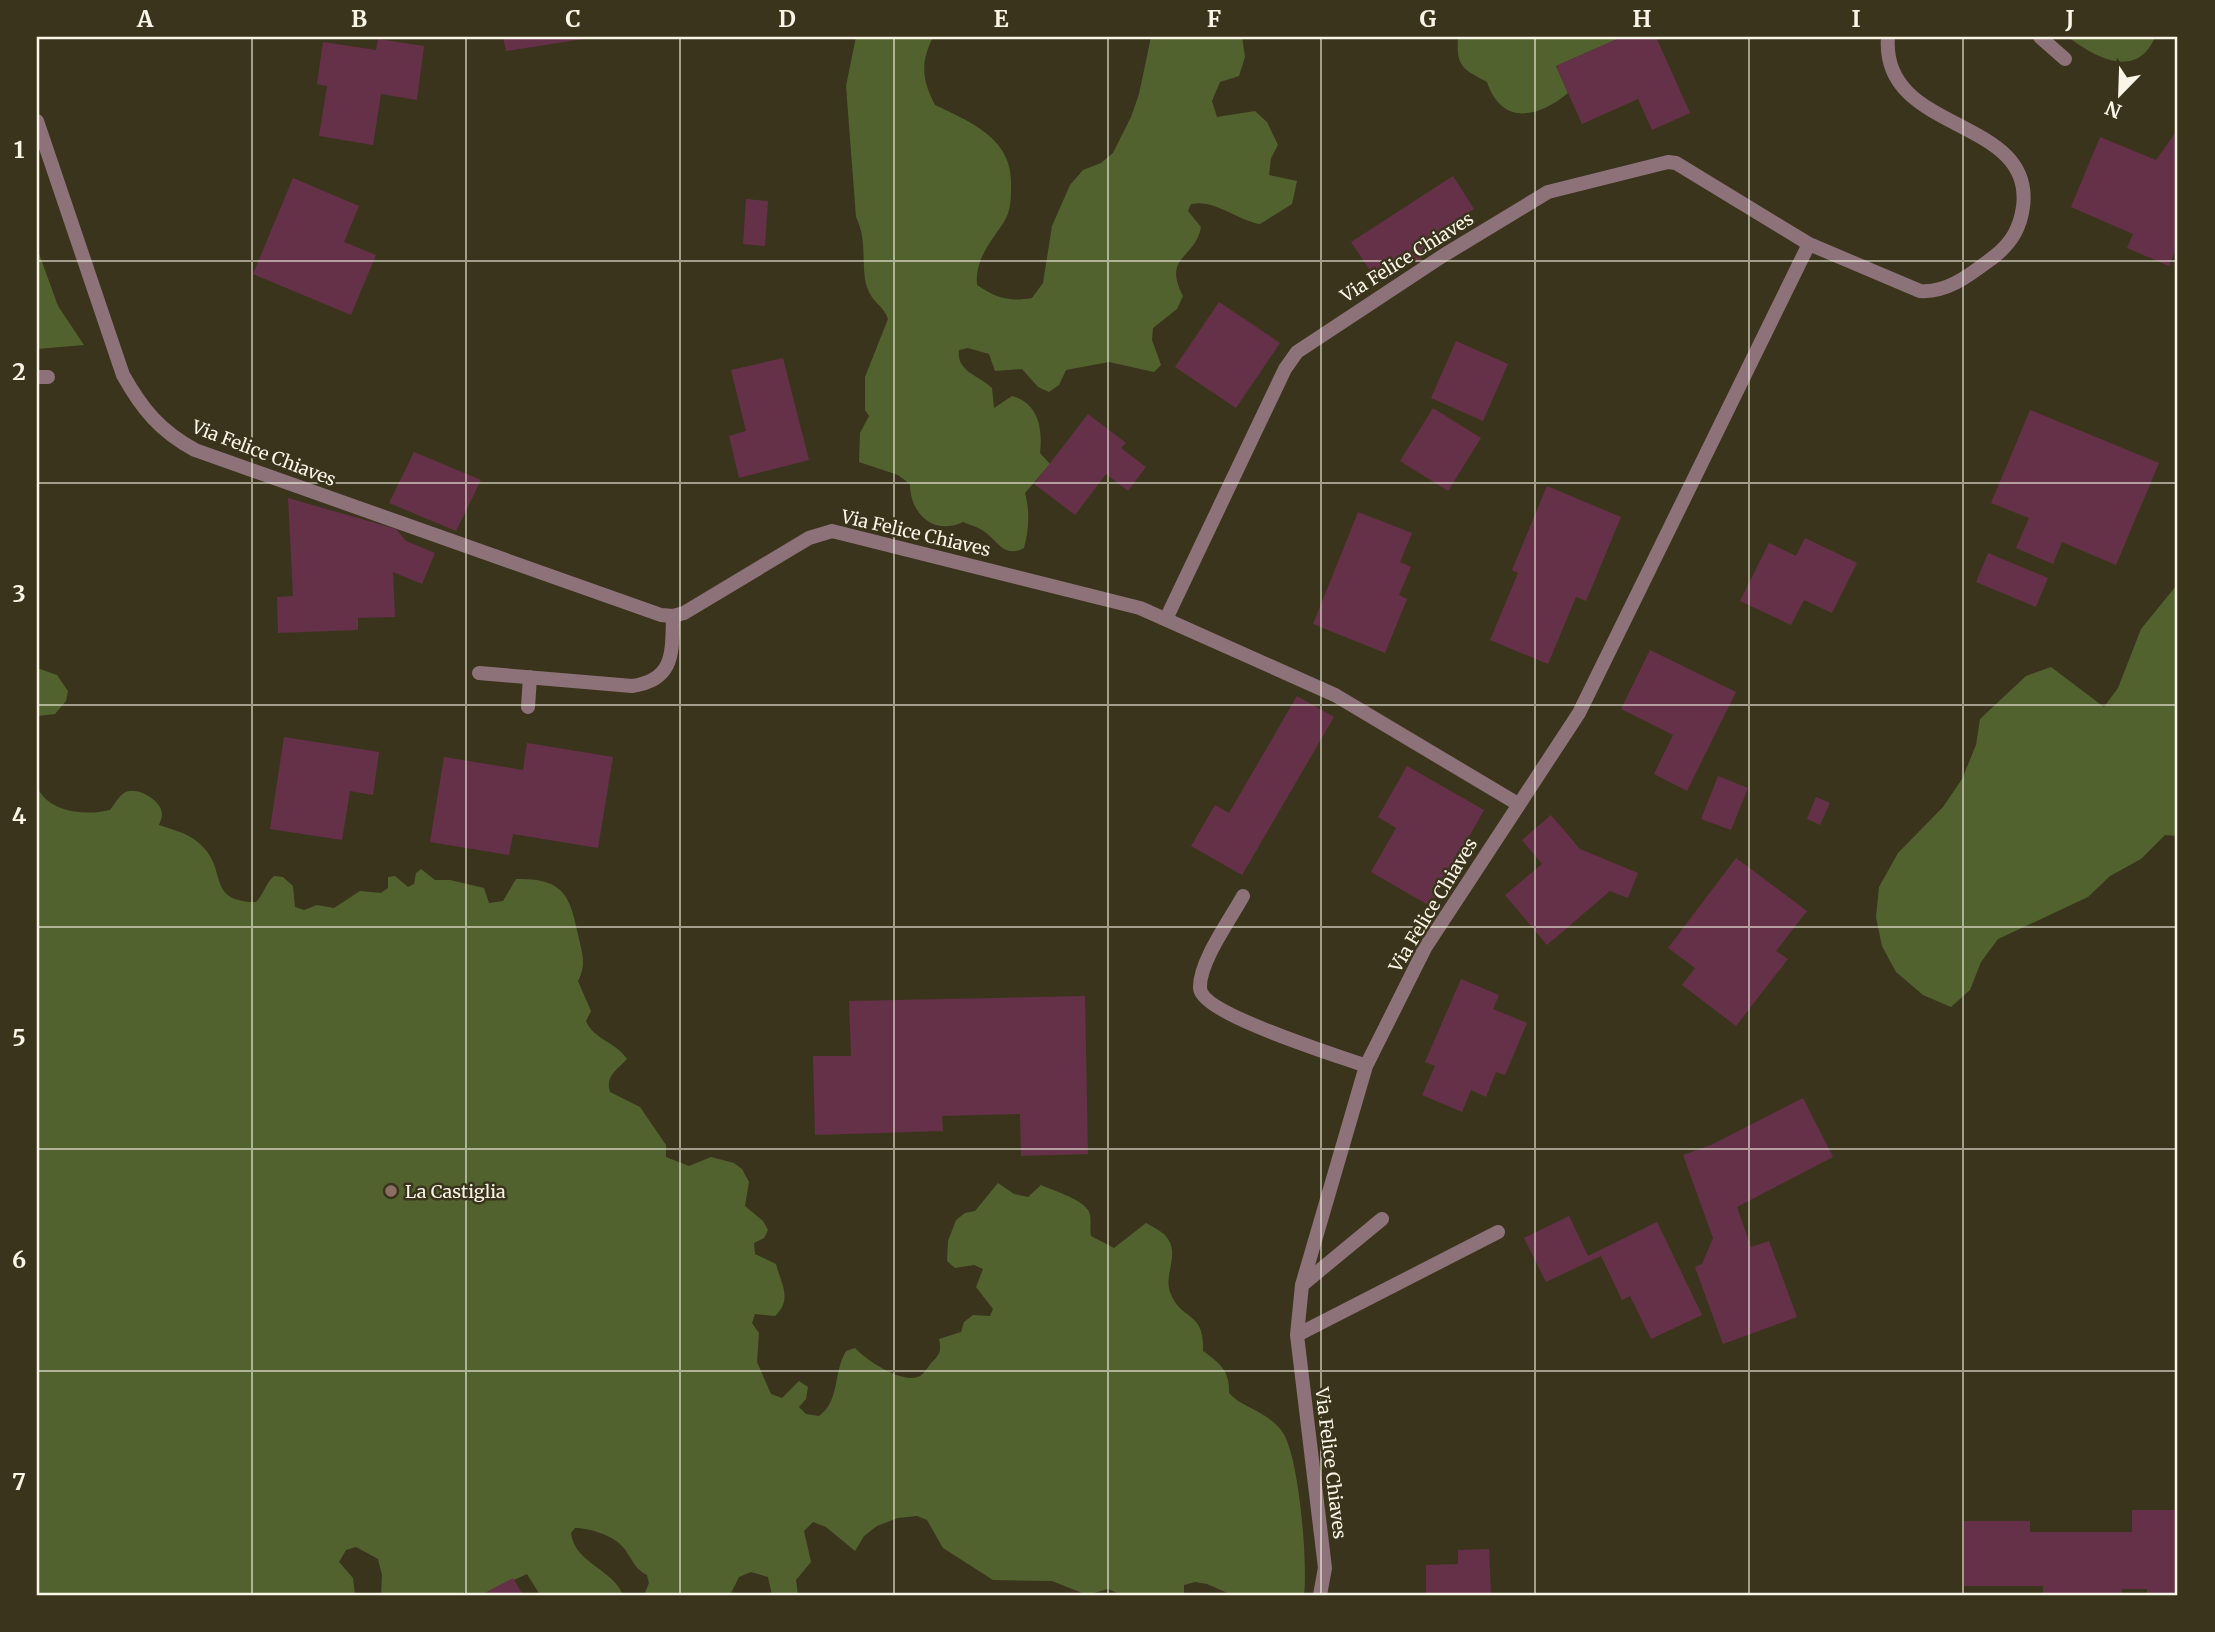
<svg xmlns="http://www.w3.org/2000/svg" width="2215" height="1632" viewBox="0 0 2215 1632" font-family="Merriweather,serif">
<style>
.green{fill:#51622f}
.building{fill:#653148}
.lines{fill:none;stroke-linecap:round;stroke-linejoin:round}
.lane{stroke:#8d7279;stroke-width:14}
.street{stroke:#8d7279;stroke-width:14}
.grid{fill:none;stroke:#f9f5e7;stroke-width:2;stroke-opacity:0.55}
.education-dot{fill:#8d6e63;stroke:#3b341d;stroke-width:2.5}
.labels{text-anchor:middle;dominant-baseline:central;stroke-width:5;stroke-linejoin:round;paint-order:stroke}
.street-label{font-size:18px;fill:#f9f5e7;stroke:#3b341d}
.poi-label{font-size:18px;fill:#f9f5e7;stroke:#3b341d;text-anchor:start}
.neatline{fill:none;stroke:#f9f5e7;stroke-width:2.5}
.grid-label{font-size:23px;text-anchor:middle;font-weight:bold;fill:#f9f5e7}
</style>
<rect width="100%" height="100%" fill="#3b341d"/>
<!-- green -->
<path class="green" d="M856,37H933C920,63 922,80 935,105C971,122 1013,139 1011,185C1011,199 1011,210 1004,222C990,243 975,259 977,285C997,298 1008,302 1032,298L1043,283L1052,226L1070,185L1083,170L1101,163L1113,153L1131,117L1139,94L1151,37H1242L1245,57L1239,76L1220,82L1212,101L1217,117L1255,111L1267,122L1278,145L1271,158L1269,175L1297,181L1292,204L1260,224C1236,220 1215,199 1191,204L1188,211L1201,227C1195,260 1162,255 1183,296L1177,309L1153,328L1152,340L1161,365L1154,372L1109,362L1066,370L1059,385L1049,392L1038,387L1022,369L995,371L989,354L968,348L959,350C956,371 978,375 992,388L994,408L1012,396C1038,403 1043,428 1040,453L1050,464L1025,493C1030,511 1029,530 1024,548C1005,558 999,543 985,532C979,527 970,525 963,522C934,536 910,514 910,484L898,475L859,462L860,433L869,416L865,410V377L888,319C884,307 874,303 869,292C859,272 869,243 856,217L846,86Z
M1458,37H1622L1556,66L1568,93C1538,118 1502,126 1487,82C1462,69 1456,66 1458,37Z
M2068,37H2155C2137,80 2096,58 2068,37Z
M37,248L58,306L84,345L37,349Z
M2176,586L2178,836L2165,835L2141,859L2110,876L2088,897L1998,939L1981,962L1970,990L1951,1007L1923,995L1896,972L1882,946L1876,917L1879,887L1898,853L1943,807L1962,779L1976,745L1980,719L2026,676L2051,667L2104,707L2118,688L2141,629Z
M37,668L57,675L68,691L66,701L55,714L37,716Z
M37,787C49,813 86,816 110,810C114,805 119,796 124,793C136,785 163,801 162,815C162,818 160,822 159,825C176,831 190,833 203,847C227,871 207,902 256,902C264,894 265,884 274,876L283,877L293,886L295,907L304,910L317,905L334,908L360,891L381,893L388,888V877L395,876L408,887L414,884L416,873L421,869L435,880H450L484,888L489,903L503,901L516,879C565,878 570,896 579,939C583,956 586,966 578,981L591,1011L586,1021C593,1039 616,1042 627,1059C617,1070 605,1076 610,1092L640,1107L666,1145V1157L689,1166L711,1157L734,1163L742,1169L749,1182L745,1206L763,1221L768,1230L764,1238L754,1243L755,1254L776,1264C781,1284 793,1299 775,1316L755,1314L752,1323L759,1333L757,1362L771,1394L782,1398L799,1381L808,1387L806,1399L799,1407L806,1414L819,1416C840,1401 833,1373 846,1351L855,1348C866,1360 903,1385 920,1376C924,1374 928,1367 931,1363C939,1355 942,1352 939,1339L961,1332L964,1322L973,1315L990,1316L993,1309L976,1287L983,1269L974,1265L955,1268L947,1261L948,1241L956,1220L965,1213L975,1211L998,1183L1014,1194L1028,1197L1041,1185C1054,1191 1079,1198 1087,1209C1093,1215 1089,1228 1091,1236L1114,1248L1146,1223C1153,1227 1164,1232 1168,1239C1179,1256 1164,1274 1170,1292C1181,1322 1205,1310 1203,1351C1220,1363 1230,1371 1229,1393C1242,1408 1265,1410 1281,1430C1299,1451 1308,1565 1304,1595H1232L1207,1584L1195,1582L1184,1585V1595H1122L1108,1589L1087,1595L1052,1581L993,1580L943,1548L927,1520L917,1516L898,1518L877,1526L864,1536L855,1551L826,1527L813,1522L804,1531L811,1562L796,1580L798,1595H772L768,1577L751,1572L739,1577L730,1595H644L649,1583L647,1575C633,1568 632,1557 622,1546C612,1535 589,1528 575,1528L571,1533C575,1564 612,1568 623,1595H540L527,1574L481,1595H466L465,1592L459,1595H381L382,1575L378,1559L356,1547L346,1550L339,1562L353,1578L355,1595H37Z"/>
<!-- building -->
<path class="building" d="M503,37H590V38L506,51Z
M1622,37H1656L1690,113L1652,130L1638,99L1582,124L1556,66Z
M378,39L424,46L417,100L381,94L373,145L319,136L327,86L317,84L323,42L376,50Z
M2178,129V244L2169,266L2127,248L2133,234L2071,207L2100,137L2156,160Z
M1453,176L1474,209L1448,225L1455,236L1416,262L1409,251L1373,275L1351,242Z
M293,178L359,206L344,242L376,255L351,315L253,274Z
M746,199L768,201L765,246L743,244Z
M1219,302L1280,343L1236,408L1175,367Z
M1456,341L1508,364L1483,421L1431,398Z
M783,358L809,460L739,478L729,436L746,431L731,370Z
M1433,408L1481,438L1448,491L1400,461Z
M2030,410L2159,463L2116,565L2062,542L2053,564L2016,548L2029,518L1991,503Z
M1088,414L1126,443L1121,448L1146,467L1128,491L1106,474L1075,515L1034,484Z
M414,452L481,480L456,531L389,503Z
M1547,486L1621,517L1586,601L1576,597L1548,664L1490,640L1518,573L1512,570Z
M288,498L396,529L406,541L435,553L422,584L393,572L395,617L358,618V630L278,633L277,597L293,596Z
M1358,512L1412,533L1400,562L1411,567L1399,595L1407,599L1385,653L1313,624Z
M1805,538L1857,563L1832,613L1804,600L1791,625L1740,601L1769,543L1796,556Z
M1988,553L2048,578L2036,607L1976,582Z
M1650,650L1736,692L1687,791L1654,774L1673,735L1621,709Z
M1297,696L1334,717L1242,875L1191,846L1215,805L1229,813Z
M284,737L379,752L373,795L350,791L342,840L270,829Z
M527,743L613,757L598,848L513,834L509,855L430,842L444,757L523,770Z
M1407,766L1484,810L1430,906L1371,872L1396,828L1378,817Z
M1718,776L1748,788L1731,830L1701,819Z
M1816,797L1830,803L1820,825L1807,819Z
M1551,815L1580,849L1638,873L1628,898L1610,891L1547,945L1505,895L1542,864L1522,840Z
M1736,858L1807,911L1776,951L1788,959L1736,1026L1682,985L1695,968L1668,948Z
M1461,979L1499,995L1493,1009L1527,1023L1505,1075L1496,1072L1486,1097L1471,1090L1462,1112L1422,1095L1435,1066L1425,1062Z
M1085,996L1088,1154L1021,1156L1020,1114L942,1116L943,1131L815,1135L813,1056H851L849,1001Z
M1803,1098L1833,1157L1737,1207L1751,1247L1769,1241L1797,1317L1723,1344L1695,1267L1702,1264L1713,1238L1683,1155L1711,1145Z
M1569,1216L1588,1256L1657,1222L1702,1315L1651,1339L1630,1296L1622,1300L1601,1256L1546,1282L1524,1238Z
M2132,1510H2178V1595H2147V1589H2122V1595H2043V1586H1964V1521H2030V1532H2132Z
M1489,1549L1491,1595H1426V1565L1458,1564V1550Z
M513,1578L523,1595H481Z"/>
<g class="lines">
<!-- lane -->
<path class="lane" d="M37,377H48"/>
<!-- street -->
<path class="street" d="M2040,37L2065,59
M37,121L123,375C142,409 160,431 195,450L661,615L673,616L684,613L809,538L832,531L1140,608L1335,695L1518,804
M1809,244L1920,291C1949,293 1972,273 1995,256C2012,242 2020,228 2023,207C2035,115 1880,135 1888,37
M1166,619L1285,369L1297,352L1444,255L1548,192L1668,162L1676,163L1809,244L1579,713L1425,948L1366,1066L1302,1285L1297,1335L1325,1568L1320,1595
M479,673L632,686C675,680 672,652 673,616
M528,707L530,677
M1243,896C1230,920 1199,962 1200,988C1201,1014 1339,1056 1366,1066
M1302,1285L1382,1219
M1297,1335L1498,1232"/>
</g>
<!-- grid -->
<path class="grid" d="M252,37V1595M466,37V1595M680,37V1595M894,37V1595M1108,37V1595M1321,37V1595M1535,37V1595M1749,37V1595M1963,37V1595M37,261H2178M37,483H2178M37,705H2178M37,927H2178M37,1149H2178M37,1371H2178"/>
<!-- markers -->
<circle class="education-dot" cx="391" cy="1191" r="7"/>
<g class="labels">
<!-- street labels -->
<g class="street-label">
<text transform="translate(1407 257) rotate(-32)">Via Felice Chiaves</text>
<text transform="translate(264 453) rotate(21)">Via Felice Chiaves</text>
<text transform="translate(916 533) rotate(13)">Via Felice Chiaves</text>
<text transform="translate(1433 905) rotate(-59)">Via Felice Chiaves</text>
<text transform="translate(1331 1463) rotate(83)">Via Felice Chiaves</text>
</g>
<!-- poi labels -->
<g class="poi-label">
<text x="405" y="1191">La Castiglia</text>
</g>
</g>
<!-- border -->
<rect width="2215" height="1632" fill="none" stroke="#3b341d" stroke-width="77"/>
<!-- north arrow -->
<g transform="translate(2120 94) rotate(203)" stroke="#3b341d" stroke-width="5" paint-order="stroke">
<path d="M0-5L12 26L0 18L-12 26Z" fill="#f9f5e7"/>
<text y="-10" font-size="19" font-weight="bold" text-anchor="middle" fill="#f9f5e7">N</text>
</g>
<rect x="38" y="38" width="2138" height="1556" class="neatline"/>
<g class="grid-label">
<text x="145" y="27">A</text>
<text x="359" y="27">B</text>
<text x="573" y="27">C</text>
<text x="787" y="27">D</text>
<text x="1001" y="27">E</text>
<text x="1214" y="27">F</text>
<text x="1428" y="27">G</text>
<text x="1642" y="27">H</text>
<text x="1856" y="27">I</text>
<text x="2070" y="27">J</text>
<text x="19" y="158">1</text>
<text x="19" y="380">2</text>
<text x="19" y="602">3</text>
<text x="19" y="824">4</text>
<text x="19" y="1046">5</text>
<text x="19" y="1268">6</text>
<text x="19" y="1490">7</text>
</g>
</svg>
